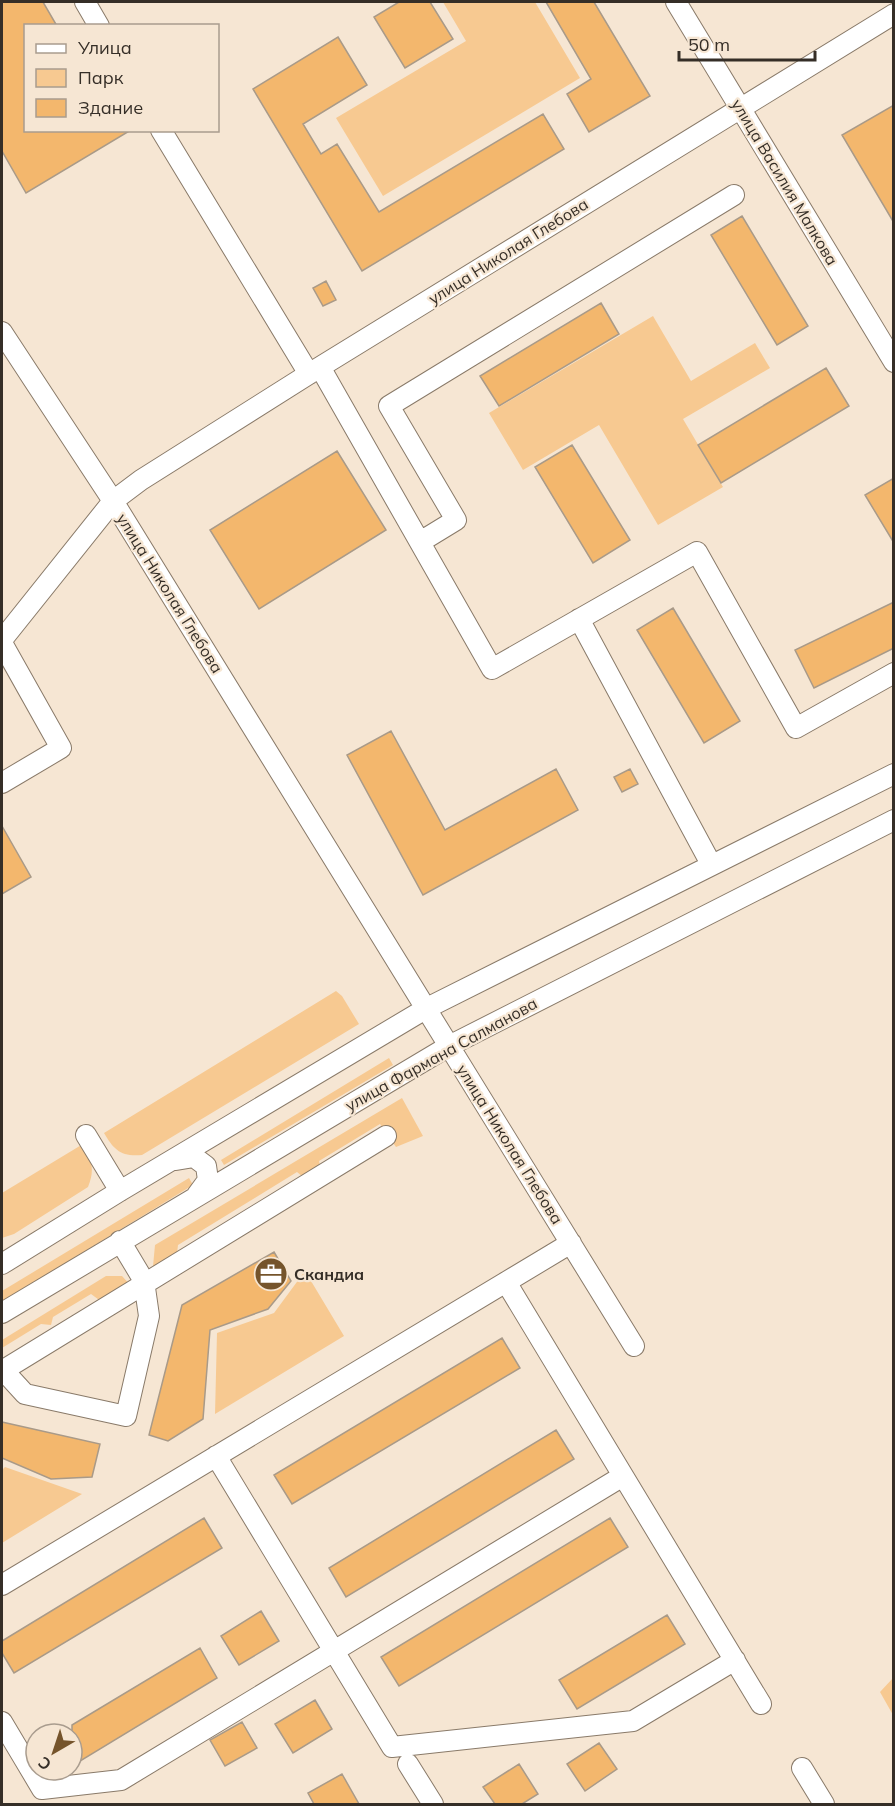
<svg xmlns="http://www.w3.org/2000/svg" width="895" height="1806" viewBox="0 0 895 1806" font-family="Mulish,sans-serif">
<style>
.green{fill:#f7c991}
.building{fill:#f3b76d;stroke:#a99a88;stroke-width:1.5}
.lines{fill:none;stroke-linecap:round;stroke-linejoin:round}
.minor-casing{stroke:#897a69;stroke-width:22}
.minor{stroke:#fff;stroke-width:20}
.labels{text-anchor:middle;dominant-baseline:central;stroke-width:4.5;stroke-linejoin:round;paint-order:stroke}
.street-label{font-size:16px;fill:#352e27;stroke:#f6e6d3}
.poi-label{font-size:16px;font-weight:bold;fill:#352e27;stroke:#f6e6d3;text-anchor:start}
</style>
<rect width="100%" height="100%" fill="#f6e6d3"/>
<!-- green -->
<path class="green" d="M443,2H535L580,78L383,196L336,118L466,41Z
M653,316L691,381L755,343L770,368L683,419L723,487L658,525L599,425L523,470L489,413Z
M336,991L342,996L359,1024L142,1155C121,1157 114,1150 104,1133Z
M389,1058L393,1065L224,1165L221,1160Z
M402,1098L423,1136L396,1147L380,1124L319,1161L322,1175L309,1182L297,1172L178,1245L176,1262L152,1277L155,1245Z
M83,1144C92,1160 95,1170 88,1187L14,1234L2,1238V1193Z
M189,1178L193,1185L2,1302V1291Z
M305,1271L344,1336L215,1414L217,1333L274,1313Z
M106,1276H122L133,1288L106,1305L91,1294L53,1317L51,1325L41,1324L2,1348V1340Z
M5,1467L82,1494L2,1543V1470Z
M893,1678V1715L880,1692Z"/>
<!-- building -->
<path class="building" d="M2,2H43L57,26H26V130H131L26,193L2,151Z
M399,2H430L453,39L405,68L374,17Z
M546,2H594L650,96L589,132L567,94L591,79Z
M338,37L367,85L303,124L321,154L337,144L379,212L543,114L564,149L362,271L253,89Z
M894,105V223L842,135Z
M742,216L808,326L777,345L711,235Z
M326,281L336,300L323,306L313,288Z
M601,303L619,334L499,406L480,376Z
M826,368L849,406L721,483L698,445Z
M572,445L630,540L593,563L535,467Z
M337,451L386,530L259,609L210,530Z
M894,478V543L865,495Z
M894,602V648L814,688L795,650Z
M673,608L740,721L704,743L637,630Z
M391,731L445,830L556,769L578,810L423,895L347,755Z
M630,769L638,784L622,792L614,777Z
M2,826L31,877L2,894Z
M274,1252L291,1281L268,1309L210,1330L203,1419L168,1441L149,1435L182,1305Z
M502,1338L520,1368L292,1504L274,1475Z
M2,1422L100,1444L92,1477L51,1479L2,1458Z
M556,1430L574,1459L346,1597L329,1568Z
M204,1518L222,1548L14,1673L2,1653V1641Z
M610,1518L628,1547L399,1686L381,1657Z
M261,1611L279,1641L239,1665L221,1636Z
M667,1615L685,1644L577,1709L559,1680Z
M200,1648L217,1678L72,1766V1725Z
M315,1700L332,1729L293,1753L275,1724Z
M242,1722L257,1748L225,1766L210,1740Z
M599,1743L617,1769L585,1791L567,1764Z
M519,1764L538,1794L522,1804H495L483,1787Z
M342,1774L359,1804H314L308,1793Z"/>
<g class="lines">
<!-- minor casing -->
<g class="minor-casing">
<path id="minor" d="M85,2L99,26
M676,2L894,362
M161,130L309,374
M2,332L113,501L634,1346
M320,367L492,669L697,552L796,728L894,673
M420,542L456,520L389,406L734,195
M579,619L711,864
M2,640L113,501L141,480L320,367L894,14
M2,643L61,748L2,783
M86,1135L120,1191
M176,1160L194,1157L206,1166L208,1180L197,1195
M2,1264L120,1191L427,1008L894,774
M506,1282L761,1704
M2,1313L449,1046L894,820
M3,1370L25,1394L126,1416L149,1316L144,1281L120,1241
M2,1371L386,1136
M216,1456L392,1747L633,1721L735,1660
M2,1585L571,1243
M2,1722L42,1789L121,1780L623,1476
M408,1764L433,1804
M802,1768L824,1804"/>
</g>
<!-- minor -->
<use href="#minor" class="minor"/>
</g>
<!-- icons -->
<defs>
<g id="office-disc" transform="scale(1.725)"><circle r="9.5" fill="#75542b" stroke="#f6e6d3"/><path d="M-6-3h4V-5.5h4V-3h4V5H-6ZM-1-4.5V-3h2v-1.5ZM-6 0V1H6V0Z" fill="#fff"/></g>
</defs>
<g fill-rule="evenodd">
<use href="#office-disc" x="271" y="1274"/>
</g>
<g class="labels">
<!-- street labels -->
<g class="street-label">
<text transform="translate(785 182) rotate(59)">улица Василия Малкова</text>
<text transform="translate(508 251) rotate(-32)">улица Николая Глебова</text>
<text transform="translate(170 593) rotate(58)">улица Николая Глебова</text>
<text transform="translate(441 1054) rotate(-29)">улица Фармана Салманова</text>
<text transform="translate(510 1144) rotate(58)">улица Николая Глебова</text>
</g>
<!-- poi labels -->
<g class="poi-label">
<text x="294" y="1274">Скандиа</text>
</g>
</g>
<!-- border -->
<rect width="895" height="1806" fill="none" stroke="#352e27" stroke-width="6"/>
<!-- legend -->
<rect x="24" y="24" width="195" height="108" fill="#f6e6d3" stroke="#a99c8e" stroke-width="1.5"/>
<rect x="36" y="44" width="30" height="9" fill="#ffffff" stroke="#a99c8e" stroke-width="1.5"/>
<text x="78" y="54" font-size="18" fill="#352e27">Улица</text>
<rect x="36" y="69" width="30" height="18" fill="#f7c991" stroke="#a99c8e" stroke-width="1.5"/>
<text x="78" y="84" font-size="18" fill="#352e27">Парк</text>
<rect x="36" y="99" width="30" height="18" fill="#f3b76d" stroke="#a99c8e" stroke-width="1.5"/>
<text x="78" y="114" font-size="18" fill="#352e27">Здание</text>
<!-- north arrow -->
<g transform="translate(54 1752) rotate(219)"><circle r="28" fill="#f6e6d3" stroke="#a99c8e" stroke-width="1.5"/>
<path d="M0-4.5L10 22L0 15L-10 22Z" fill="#75542b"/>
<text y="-9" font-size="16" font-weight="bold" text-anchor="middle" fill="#352e27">С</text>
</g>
<!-- scale -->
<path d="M679 51v9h136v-9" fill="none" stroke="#352e27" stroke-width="3"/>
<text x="688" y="51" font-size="18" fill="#352e27" stroke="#f6e6d3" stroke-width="4.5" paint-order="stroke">50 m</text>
</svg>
